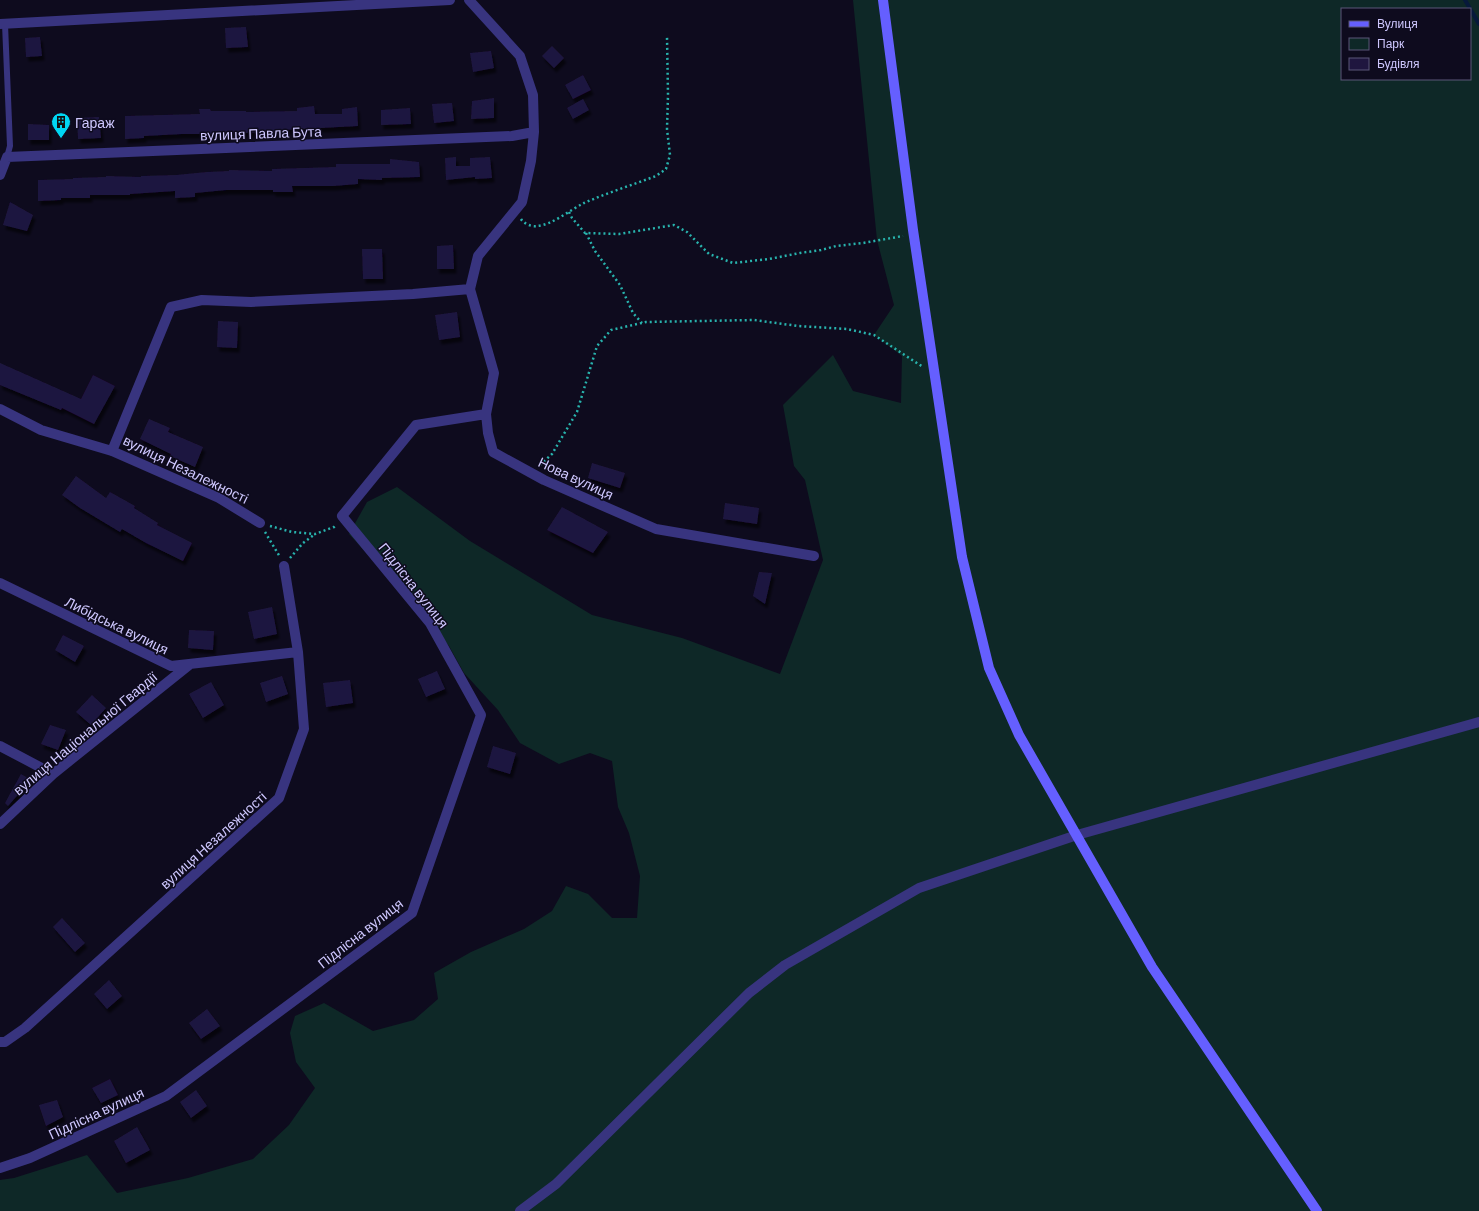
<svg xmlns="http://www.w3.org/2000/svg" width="1479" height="1211" viewBox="0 0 1479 1211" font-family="Barlow,sans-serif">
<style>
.green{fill:#0e2827;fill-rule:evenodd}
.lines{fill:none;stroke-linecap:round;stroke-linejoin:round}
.stream{stroke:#07193b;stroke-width:4}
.building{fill:#1f163f;filter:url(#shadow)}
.path{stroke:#28b3ad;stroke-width:2.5;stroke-dasharray:2 3;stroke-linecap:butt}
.lane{stroke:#38347f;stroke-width:6}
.street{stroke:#38347f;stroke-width:10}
.secondary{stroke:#655fff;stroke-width:10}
.labels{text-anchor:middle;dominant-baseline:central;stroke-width:3;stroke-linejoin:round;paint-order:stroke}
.poi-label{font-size:14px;fill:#cfc8ff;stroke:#0e0b1e;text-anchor:start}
.street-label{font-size:14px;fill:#cfc8ff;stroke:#0e0b1e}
</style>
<defs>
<filter id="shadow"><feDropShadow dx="2.5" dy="4.5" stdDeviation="1" flood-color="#0009"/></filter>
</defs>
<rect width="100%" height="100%" fill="#0e0b1e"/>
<!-- green -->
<path class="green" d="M853,0H1479V1211H0V1180L14,1178L87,1155L117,1193L188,1178L253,1159L289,1125L315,1088L296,1062L290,1033L295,1016L324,1003L373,1031L414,1020L438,999L434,973L471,952L524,929L552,911L566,886L588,894L612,918H637L640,876L629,833L618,807L612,761L590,753L559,764L520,743L498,710L464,673L449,646L431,624L349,534L367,502L397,487L470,541L592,615L682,638L780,674L823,560L805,480L794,466L783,405L833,355L853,391L901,403L902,356L874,335L894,305L877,240ZM1342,9H1470V79H1342Z"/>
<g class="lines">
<!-- stream -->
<path class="stream" d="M1465,0L1479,24"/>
</g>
<!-- building -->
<path class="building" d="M246,27L248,47L226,48L225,28Z
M40,37L42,56L26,57L25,38Z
M552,46L564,58L554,68L542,56Z
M491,51L494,68L473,72L470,53Z
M583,75L591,90L573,99L565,85Z
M494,98V118L471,119L472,101Z
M583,99L589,110L573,119L567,108Z
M452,103L454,121L434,123L432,104Z
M314,106L315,114H342V109L357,107L358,126L283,130V133H263V132L226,134H182L144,136V138L125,139V116L200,114L199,109H210L211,111H246V112L297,111V108Z
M410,108L411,124L381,125V110Z
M99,117L101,138L78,139L77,118Z
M28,124L49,125V140H28Z
M456,157V166H470V158L490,157L492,178L475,179V177L446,180L445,158Z
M390,159L419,162L420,177L382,178V180L358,179V184L333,186H292L293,192H273V190H226L195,193V197L175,198V191L130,194V195H90V198H61V200L38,201V180L73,179V178L106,177V176L141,177V176L176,175L207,172L229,171V170L272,171V169L336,167V164H390Z
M10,202L33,215L27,231L3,225Z
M453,245L454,269H437V246Z
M362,249H382L383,279H363Z
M457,312L460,337L439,340L435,315Z
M218,321L238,322L237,348L217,347Z
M0,363L81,399L93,375L115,386L94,424L62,408L61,410L0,385Z
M149,419L170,428L168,432L203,447L195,467L170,456L171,454L140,439Z
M592,463L625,473L620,488L588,478Z
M76,476L106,498L110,492L135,506L134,508L158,523L157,525L192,543L183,561L146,543L122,529L120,532L80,508L62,495Z
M725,503L759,508L757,524L723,519Z
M562,507L608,532L593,553L547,530Z
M759,572L772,573L765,604L753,596Z
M272,607L277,634L254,639L248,612Z
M189,630L214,631L213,650L188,648Z
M63,635L84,646L75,662L55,650Z
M437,671L445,689L426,697L418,679Z
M282,676L288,694L266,702L260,683Z
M350,680L353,703L326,707L323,683Z
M211,682L224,705L203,718L189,694Z
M92,695L106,708L91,725L76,712Z
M50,725L66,730L58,750L41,744Z
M493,746L516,753L510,774L487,767Z
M21,774L31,780L8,806L5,803Z
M62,918L85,943L75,952L53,927Z
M109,980L122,996L107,1009L94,994Z
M207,1009L220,1026L201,1039L189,1023Z
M110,1079L118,1095L101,1103L92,1088Z
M196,1090L207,1106L191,1118L180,1102Z
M57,1100L63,1117L46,1126L39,1105Z
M137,1127L150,1150L126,1163L114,1141Z"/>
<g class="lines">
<!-- path -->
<path class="path" d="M569,212L572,218L585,233L619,234L674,225L687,232L709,254L733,263L769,259L800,253L821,250L836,246L863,243L903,236
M521,219C524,224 532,227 537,226C552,225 570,210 584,203C607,193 632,185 656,176L666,169L670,155L667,129L668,95L667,36
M586,233L595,251L620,285L633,313L642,323
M540,465L552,454L577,412L597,346L611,330L646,322L754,320L798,326L847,329L874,335L923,367
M270,526L292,532L315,534L334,527L336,525
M265,532L280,557
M290,558L303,543L315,534"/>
<!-- lane -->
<path class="lane" d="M5,24L10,146L7,157"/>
<!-- street -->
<path class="street" d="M0,24L450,0
M0,175L7,157L512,136L534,132
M470,289L494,373L486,414L488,433L493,452L544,480L656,529L814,556
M0,409L41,430L112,451L219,498L260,523
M112,451L171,307L202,300L251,302L413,294L470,289L478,256L522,202L531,161L534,132L533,95L520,56L469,0
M0,583L171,666L298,652
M0,746L53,774
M0,824L53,774L189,665
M0,1042H5L25,1028L279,798L304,729L298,652L284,566
M0,1168L30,1158L166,1096L412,913L481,715L430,623L342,516L416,425L486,414
M520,1211L556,1184L749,993L785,965L919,888L1077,835L1479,722"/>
<!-- secondary -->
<path class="secondary" d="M883,0L913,230L962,557L989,668L1019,735L1152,967L1317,1211"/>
</g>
<!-- icons -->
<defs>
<g id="building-pin" transform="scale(1)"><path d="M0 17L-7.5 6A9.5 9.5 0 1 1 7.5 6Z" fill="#00d6f3" stroke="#0e0b1e"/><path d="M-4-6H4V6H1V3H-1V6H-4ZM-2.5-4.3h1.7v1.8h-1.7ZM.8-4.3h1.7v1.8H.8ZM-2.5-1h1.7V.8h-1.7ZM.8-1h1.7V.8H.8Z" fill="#111"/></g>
</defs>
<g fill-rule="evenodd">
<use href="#building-pin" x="61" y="122"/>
</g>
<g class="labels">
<!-- poi labels -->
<g class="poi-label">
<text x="75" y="122">Гараж</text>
</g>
<!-- street labels -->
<g class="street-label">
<text transform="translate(261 133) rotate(-2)">вулиця Павла Бута</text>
<text transform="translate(186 469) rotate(26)">вулиця Незалежності</text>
<text transform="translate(576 478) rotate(25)">Нова вулиця</text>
<text transform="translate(414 585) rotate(52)">Підлісна вулиця</text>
<text transform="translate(117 625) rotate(26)">Либідська вулиця</text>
<text transform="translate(85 733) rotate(-40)">вулиця Національної Гвардії</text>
<text transform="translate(213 840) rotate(-42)">вулиця Незалежності</text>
<text transform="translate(360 933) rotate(-38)">Підлісна вулиця</text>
<text transform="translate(96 1113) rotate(-25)">Підлісна вулиця</text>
</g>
</g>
<!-- legend -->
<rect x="1341" y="8" width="130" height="72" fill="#0e0b1e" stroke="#5b5778"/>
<rect x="1349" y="21" width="20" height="6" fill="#655fff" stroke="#5b5778"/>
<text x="1377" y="28" font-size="12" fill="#cfc8ff">Вулиця</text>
<rect x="1349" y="38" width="20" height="12" fill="#0e2827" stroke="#5b5778"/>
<text x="1377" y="48" font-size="12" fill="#cfc8ff">Парк</text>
<rect x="1349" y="58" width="20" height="12" fill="#1f163f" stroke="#5b5778"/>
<text x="1377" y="68" font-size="12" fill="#cfc8ff">Будівля</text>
</svg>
